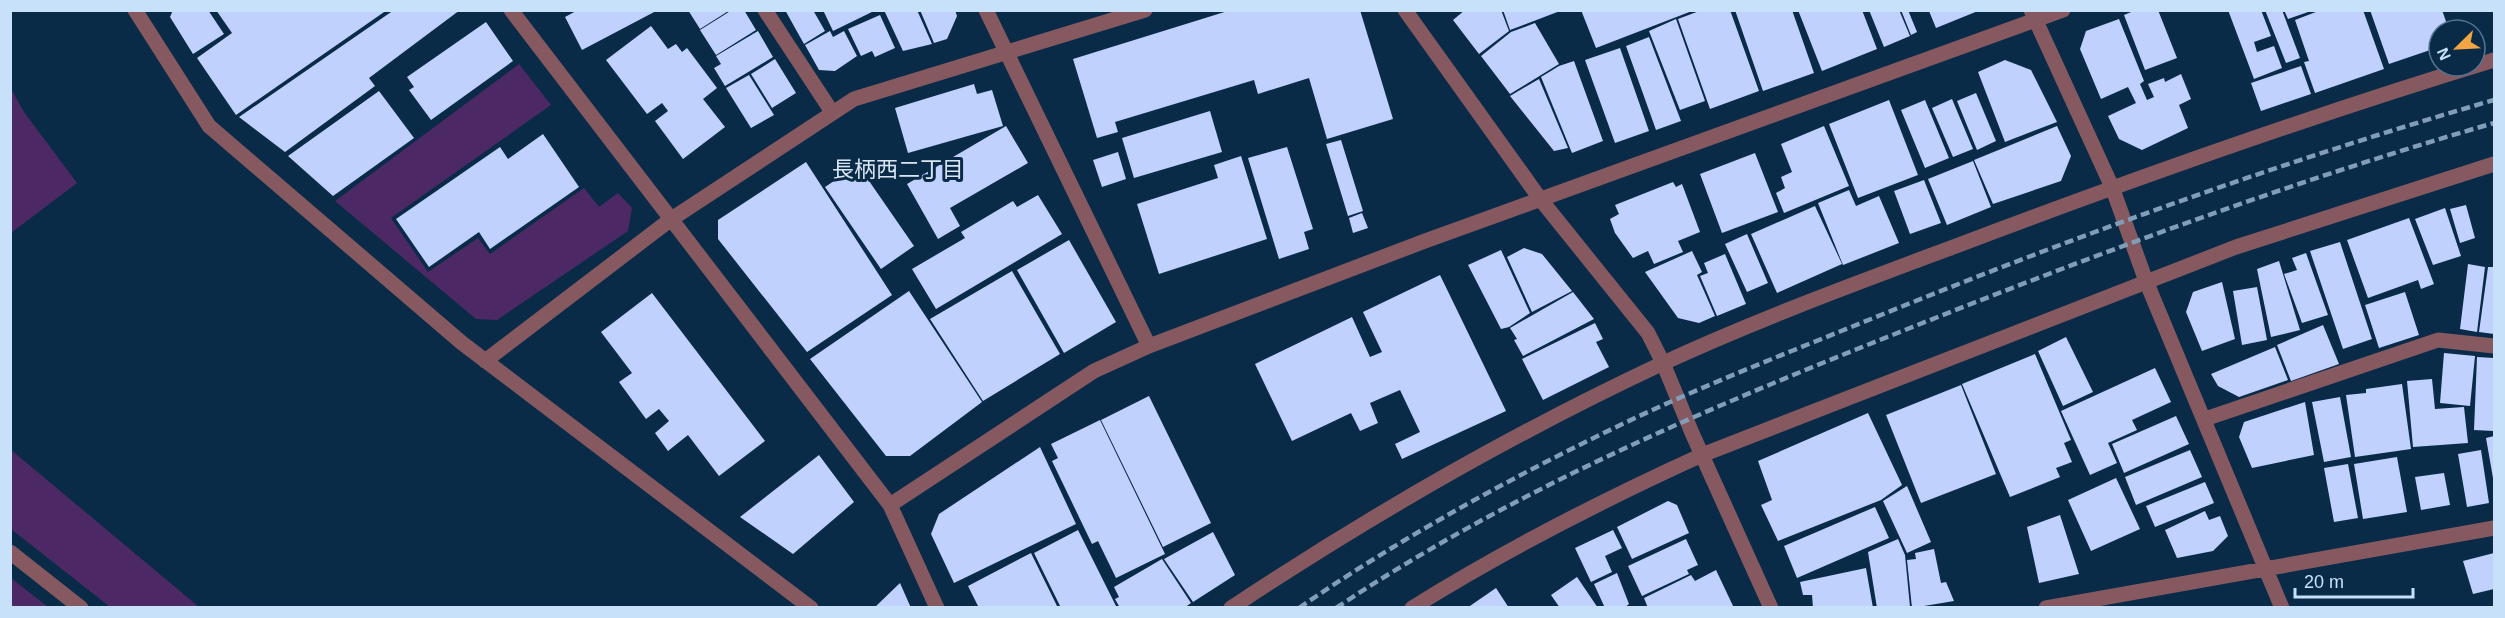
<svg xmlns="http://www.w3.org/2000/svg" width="2505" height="618" viewBox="0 0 2505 618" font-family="Arial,'Noto Sans JP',sans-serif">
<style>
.green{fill:#4c2965}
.building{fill:#c0d1fe}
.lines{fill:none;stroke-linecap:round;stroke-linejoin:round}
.minor{stroke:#865960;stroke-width:15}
.rail{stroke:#819db8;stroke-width:4.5;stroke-dasharray:9 4.5;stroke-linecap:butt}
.labels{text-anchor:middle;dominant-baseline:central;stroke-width:6;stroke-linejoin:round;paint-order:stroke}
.neighbourhood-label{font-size:22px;fill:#d9e5f2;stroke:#092b48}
</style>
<rect width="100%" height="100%" fill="#092b48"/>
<!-- green -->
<path class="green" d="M519,64L551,105L391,218L428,272L478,238L490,254L584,188L599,207L618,193L632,208L628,231L497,320L476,319L335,201Z
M10,87L24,112L77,183L11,233Z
M10,449L199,607H110L11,529Z
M10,578H11L48,607H11Z"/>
<!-- building -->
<path class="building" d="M173,10H208L224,34L193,54L170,17Z
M216,10H387L236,115L197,58L232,33Z
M394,10H460L369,78L375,86L285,152L239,117Z
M578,10H658L582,50L565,17Z
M688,10H730L700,29Z
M732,10H744L756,30L716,55L700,30Z
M785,10H813L825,31L804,44Z
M823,10H876L833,31Z
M884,10H917L932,44L903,51Z
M920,10H955L957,16L947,39L934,43Z
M1231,10H1360L1393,119L1327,139L1309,78L1258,94L1254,80L1115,122L1118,132L1097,138L1073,59Z
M1465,10H1501L1509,31L1479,54L1453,20Z
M1503,10H1560V11L1510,30Z
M1581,10H1692V11L1596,48Z
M1702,10H1730L1759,91L1710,109L1678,19Z
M1735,10H1792L1814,73L1763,91Z
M1798,10H1862L1877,49L1822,71Z
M1869,10H1899L1910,36L1884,47Z
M1901,10H1908L1917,32L1911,35Z
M2136,10H2158L2177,58L2145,70L2124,15Z
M2228,10H2261L2271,36L2254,42L2257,52L2274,46L2282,68L2254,79Z
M2265,10H2282L2300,58L2286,63Z
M2284,10H2311V11L2288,19Z
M2321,10H2363L2384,69L2315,93L2304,62L2309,61L2295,20Z
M2370,10H2442L2449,30H2439V47L2389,64Z
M1929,11H1978L1936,28Z
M880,15L895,48L875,57L872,51L861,56L848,29Z
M1676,19L1705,101L1680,110L1649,31Z
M2119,19L2144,81L2140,84L2147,100L2154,97L2148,84L2164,78L2165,82L2181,74L2191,99L2179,105L2188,128L2142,150L2119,139L2108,116L2136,103L2128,87L2101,99L2080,49L2086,31Z
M486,22L513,61L431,120L409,90L414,87L407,77Z
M1535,23L1559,64L1510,94L1481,56L1511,32Z
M651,26L668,49L676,44L682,52L687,48L717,88L703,99L725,127L683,159L655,121L668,111L662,103L647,114L606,60Z
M758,31L773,57L725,86L714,68L721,64L716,56Z
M830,31L833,37L844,31L857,56L835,71L819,70L805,45Z
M1649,37L1681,121L1656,130L1626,46Z
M1620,48L1649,131L1615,143L1585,60Z
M775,59L796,93L772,108L751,74Z
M2005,60L2031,70L2057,122L2005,142L1978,72Z
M1574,61L1603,141L1572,153L1541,77L1559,66Z
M2301,66L2311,94L2261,111L2251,83Z
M749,75L774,115L751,128L726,88Z
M1539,79L1568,148L1554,151L1510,96Z
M974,84L977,94L992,90L1003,126L908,153L895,108Z
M379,91L414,138L333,196L288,156Z
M1976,93L1996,141L1977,150L1957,101Z
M1952,99L1973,149L1953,157L1932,108Z
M1889,100L1918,175L1858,198L1829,124Z
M1925,100L1949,158L1925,168L1901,110Z
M1210,111L1222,152L1134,178L1122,138Z
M1006,126L1028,163L950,208L960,226L938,239L907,184Z
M1824,126L1849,186L1784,213L1776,193L1785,188L1781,177L1792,172L1781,144Z
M2057,126L2071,156L2061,181L1993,204L1974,160Z
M543,134L579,187L490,249L479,232L429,267L396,219L500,147L508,159Z
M1341,140L1363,211L1348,216L1326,144Z
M1287,147L1313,229L1304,232L1309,249L1279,259L1248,158Z
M1118,152L1126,179L1102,187L1093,160Z
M1755,153L1778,212L1722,233L1700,174Z
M1241,156L1267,239L1159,274L1137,204L1218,178L1214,165Z
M1973,161L1991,207L1947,225L1928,179Z
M806,162L892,295L807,352L718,239V220Z
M858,165L914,246L881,269L825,187Z
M1924,180L1941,223L1910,234L1894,191Z
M1673,182L1676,187L1682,184L1700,232L1678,241L1683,252L1654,264L1648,251L1633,258L1615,233L1610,219L1619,214L1615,205Z
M1849,190L1856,206L1879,196L1899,243L1843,265L1818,203Z
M1038,195L1062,234L936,309L912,269L965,238L961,232L1013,201L1017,207Z
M2466,205L2475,238L2460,243L2450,209Z
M1815,206L1842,264L1777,293L1751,234Z
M2445,208L2461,256L2433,265L2415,219Z
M1362,213L1368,228L1353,233L1349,218Z
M2409,218L2434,284L2421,289L2418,280L2368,298L2347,240Z
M1747,234L1768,283L1747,292L1725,244Z
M1069,240L1116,322L1064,353L1017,270Z
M2340,242L2372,339L2343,349L2310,251Z
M1524,248L1542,254L1572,291L1532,312L1507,257Z
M1501,250L1530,313L1509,327L1501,329L1468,265Z
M1692,251L1702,272L1697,275L1715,316L1699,323L1678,318L1645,272Z
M2306,253L2328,315L2302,323L2284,274L2297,270L2292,258Z
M1725,254L1746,304L1717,316L1700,276L1708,273L1704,263Z
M2279,261L2300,330L2271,337L2257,269Z
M2468,264L2485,267L2477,332L2460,329Z
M2488,267H2494V334L2479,332Z
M1012,271L1060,354L983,401L930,319Z
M1440,275L1506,411L1402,459L1395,444L1420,432L1400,390L1370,403L1378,423L1360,431L1351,413L1292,441L1255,364L1352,317L1370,357L1382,352L1363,312Z
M2222,282L2235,339L2202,351L2186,312L2193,292Z
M2257,287L2267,340L2242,345L2233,291Z
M909,291L982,402L910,456H886L810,359Z
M1573,292L1594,319L1523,356L1514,340L1517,339L1510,328Z
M2405,292L2419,335L2379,348L2365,305Z
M652,293L765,441L719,476L688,435L668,451L655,433L669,421L659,409L646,419L619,382L632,373L601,332Z
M1595,323L1603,339L1596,342L1609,367L1543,400L1522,359Z
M2323,325L2339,364L2291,381L2277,345Z
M2066,337L2093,392L2063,406L2038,351Z
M2275,347L2288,380L2239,397L2218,386L2211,374Z
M2444,353L2475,356L2470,406L2440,403Z
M2035,354L2071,440L2064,443L2072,462L2056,468L2060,477L2010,497L1962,384Z
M2477,357L2494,358V431L2474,430Z
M2155,368L2171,402L2132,420L2137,430L2108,443L2117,463L2090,475L2061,411Z
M2432,379L2435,409L2464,407L2468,443L2413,447L2407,381Z
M2402,384L2411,449L2355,457L2346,395L2366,393V389Z
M1961,385L1996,474L1921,503L1886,415Z
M1149,396L1211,523L1163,547L1101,420Z
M2340,397L2351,457L2324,462L2312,402Z
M2305,402L2314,455L2252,468L2239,437L2244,422Z
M1868,413L1902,485L1881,500L1778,541L1761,505L1772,500L1758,461Z
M2176,416L2189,444L2124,473L2112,444Z
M1100,420L1165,554L1116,578L1098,541L1092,544L1052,461L1058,458L1051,444Z
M2494,436V478H2493L2486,438Z
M1040,447L1076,524L954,583L931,534L939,514Z
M2190,450L2202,477L2136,505L2125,477Z
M2481,450L2489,503L2467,507L2458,454Z
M819,455L854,502L793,554L740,517Z
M2397,457L2407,512L2363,519L2354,464Z
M2348,464L2358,518L2334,522L2324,468Z
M2444,473L2450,505L2421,510L2415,477Z
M2116,478L2140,529L2091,551L2068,500Z
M2205,482L2214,503L2155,527L2146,506Z
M1907,486L1931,542L1907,553L1883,501Z
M1668,501L1677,505L1689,533L1632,559L1617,527Z
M1875,507L1889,538L1797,578L1784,546Z
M2205,511L2209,520L2220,516L2228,536L2213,551L2177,558L2165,530Z
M2060,515L2079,574L2039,583L2027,527Z
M1078,530L1117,608H1061L1034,553Z
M1613,530L1622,548L1605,556L1612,572L1591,582L1575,548Z
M1213,532L1235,575L1193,602L1164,559Z
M1686,539L1698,565L1687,570L1689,574L1642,596L1628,566Z
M1898,539L1905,555L1910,607L1877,608L1868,552Z
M1934,549L1941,583L1946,582L1954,601L1912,608L1907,560L1916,559L1915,553Z
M1031,553L1058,608H979L968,586Z
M2494,553V589L2473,594L2463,561Z
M1162,559L1191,603L1184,608H1120L1115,599L1119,597L1114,587Z
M1866,568L1873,608H1813L1812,595H1803L1800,582Z
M1716,570L1734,608H1648L1644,598L1691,575L1695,581Z
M1617,573L1629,604L1624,608H1605L1594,584Z
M1577,577L1598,608H1560L1551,595Z
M900,583L911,608H874Z
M1496,588L1509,608H1467Z"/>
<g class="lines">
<!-- minor -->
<path class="minor" d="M135,10L209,126L462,343L811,608
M511,10L890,505L937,608
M765,10L832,112
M986,10L1149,346
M1405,10L1541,200L1648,333L1663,363L1692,433L1771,608
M2031,10L2112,187L2146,281L2282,608
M485,361L670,220L854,99L1145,10
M2205,419L2438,340L2494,346
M890,505L1094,371L1149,346L1425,241L2063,10
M10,552L81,608
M1231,608C1368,517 1510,435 1659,365C1756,320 1857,283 1956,246C2133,179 2313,115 2494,60
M1412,608C1505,550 1603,500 1702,455L2236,247L2494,164
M2046,608L2494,528"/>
<!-- rail -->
<path class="rail" d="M1299,608C1405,535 1519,473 1635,418C1712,382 1792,351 1871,319C2075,236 2283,161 2494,100
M1336,608C1518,487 1708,408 1910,328C2101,252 2296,180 2494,123"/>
</g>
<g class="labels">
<!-- neighbourhood labels -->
<g class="neighbourhood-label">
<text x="898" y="169">長柄西二丁目</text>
</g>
</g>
<!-- border -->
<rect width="2505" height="618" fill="none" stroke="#c8e1fb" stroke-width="24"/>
<!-- north arrow -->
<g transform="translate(2457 48) rotate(246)"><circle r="28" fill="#092b48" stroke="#557490" stroke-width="1.5"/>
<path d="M0-4.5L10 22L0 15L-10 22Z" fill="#f2a542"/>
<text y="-9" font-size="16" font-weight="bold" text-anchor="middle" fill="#c8e1fb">N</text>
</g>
<!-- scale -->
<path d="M2295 588v9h118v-9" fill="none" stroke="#c8e1fb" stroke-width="3"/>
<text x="2304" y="588" font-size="18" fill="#c8e1fb" stroke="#092b48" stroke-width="4.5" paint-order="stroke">20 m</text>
</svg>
